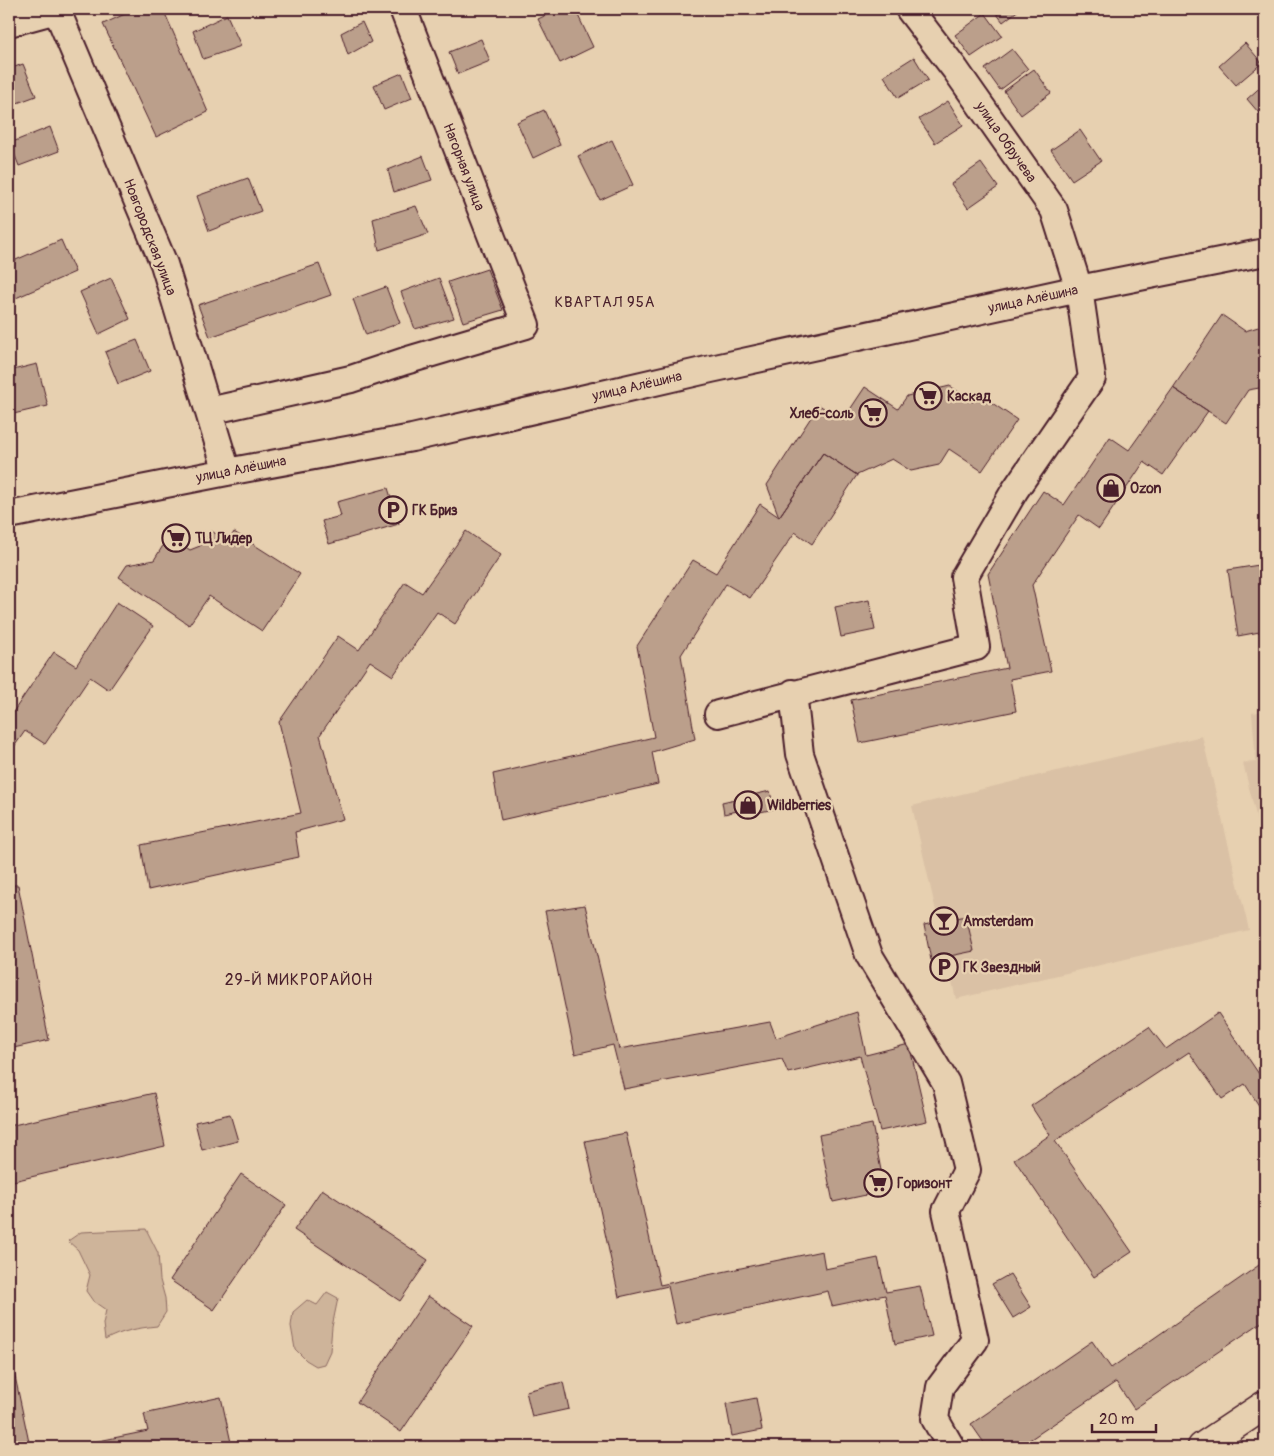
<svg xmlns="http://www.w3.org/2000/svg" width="1274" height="1456" viewBox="0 0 1274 1456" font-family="Pangolin,sans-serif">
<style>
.built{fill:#dac1a5}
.green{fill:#ceb49a;stroke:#8c6a62}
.building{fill:#bb9f8b;stroke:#4a1f2b}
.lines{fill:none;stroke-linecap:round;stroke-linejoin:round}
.minor-casing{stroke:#4a1f2b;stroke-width:30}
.major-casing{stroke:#4a1f2b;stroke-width:31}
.minor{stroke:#e7d0b0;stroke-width:26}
.major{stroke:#e7d0b0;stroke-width:28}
.labels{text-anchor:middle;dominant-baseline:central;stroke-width:4.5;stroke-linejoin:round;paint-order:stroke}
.street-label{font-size:14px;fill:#4a1f2b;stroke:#e7d0b0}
.poi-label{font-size:14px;font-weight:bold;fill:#4a1f2b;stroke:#e7d0b0;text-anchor:start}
.neighbourhood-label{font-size:15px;letter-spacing:1px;fill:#4a1f2b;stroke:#e7d0b0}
.quarter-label{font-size:16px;letter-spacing:1px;fill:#4a1f2b;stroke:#e7d0b0}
</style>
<rect width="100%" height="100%" fill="#e7d0b0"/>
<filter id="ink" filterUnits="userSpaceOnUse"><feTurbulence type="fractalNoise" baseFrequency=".02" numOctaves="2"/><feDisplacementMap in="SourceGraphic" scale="10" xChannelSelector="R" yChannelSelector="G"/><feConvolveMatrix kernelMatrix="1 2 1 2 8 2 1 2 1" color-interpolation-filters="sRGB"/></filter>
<g filter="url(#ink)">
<!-- built -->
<path class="built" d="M1265,711V852L1243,763L1256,762L1252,713Z
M1202,736L1249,930L956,999L912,806Z"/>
<!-- green -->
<path class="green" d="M146,1229L158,1253L160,1280L165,1298L166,1312L157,1326C138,1328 121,1331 105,1340L103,1324L106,1310L93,1301L86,1291L90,1275L78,1250L68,1241L81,1232Z
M327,1292L338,1298L332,1327L330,1351L324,1364L316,1366L306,1360L295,1349L291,1326L293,1312L307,1300L317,1305Z"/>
<!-- building -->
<path class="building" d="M136,9H163L208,112L156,137L103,24Z
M559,9H575L593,47L560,63L538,19Z
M993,9H1020L1003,22Z
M985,13L1002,36L971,57L955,35Z
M227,15L241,46L203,59L193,31Z
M362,22L371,42L348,55L341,33Z
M481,39L490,61L458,74L449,52Z
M1245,43L1262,63L1236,85L1219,66Z
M1012,49L1028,69L1000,90L985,69Z
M914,57L928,80L898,98L884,76Z
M23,64L36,96L9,106V69Z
M1034,69L1051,93L1021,115L1004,91Z
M402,73L412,98L384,110L374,85Z
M1265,83V118L1264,119L1247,99Z
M948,101L963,125L935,143L919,119Z
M544,110L560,145L533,158L517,122Z
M50,127L59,151L19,166L10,143Z
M1080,130L1101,161L1072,180L1051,150Z
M612,140L633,185L600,200L578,156Z
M423,156L432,180L394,192L388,170Z
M981,163L998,187L968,208L951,184Z
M248,178L261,211L209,231L197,196Z
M416,206L428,234L379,250L373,219Z
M61,240L75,272L9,301V263Z
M319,264L331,295L210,337L198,305Z
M487,269L503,310L463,322L448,282Z
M111,278L130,319L99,334L80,292Z
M439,278L454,318L415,329L401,292Z
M386,287L400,323L366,335L353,299Z
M1222,315L1245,331L1265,325V387L1248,390L1226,423L1173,388Z
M137,340L150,371L118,384L105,352Z
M37,364L48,406L9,415V371Z
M950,386L973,402L979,394L1017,420L982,471L949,449L939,465L911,471L892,459L857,475L823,453L779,517L767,485L819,405L843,420L865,387L898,409L907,396Z
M1173,388L1208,411L1163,475L1144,462L1099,529L1079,515L1032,585L1051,671L1010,679L1016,711L860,743L851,700L1007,668L988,574L1043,491L1064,505L1110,437L1129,450Z
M823,453L857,475L812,544L795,532L750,598L726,584L681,655L695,739L652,752L658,784L501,820L493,774L654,737L637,646L693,560L716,573L760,504L779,517Z
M388,488L399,524L329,544L322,521L341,516L337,502Z
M211,531L229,541L234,532L300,574L262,631L209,596L189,625L119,577L127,565L154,560L169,536L190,550L200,546Z
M466,531L501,555L455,624L437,612L393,676L370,661L320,735L343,819L295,832L299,857L148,890L141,845L301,813L279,722L338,636L359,650L405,582L422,593Z
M1265,564V631L1238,636L1228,570Z
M869,600L875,630L841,637L835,607Z
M117,602L153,626L109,690L90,677L45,744L25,731L9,754V718L54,652L76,666Z
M770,791L774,809L751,814L750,808L724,814L722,802Z
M9,885H18L49,1040L9,1049Z
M585,905L619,1049L770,1022L776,1038L857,1012L866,1055L909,1044L927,1121L880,1131L860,1056L788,1073L782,1059L624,1089L613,1045L575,1054L545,911Z
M966,916L974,951L931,960L924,925Z
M1218,1013L1259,1074L1265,1069V1115L1245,1084L1222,1099L1189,1052L1055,1141L1132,1252L1094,1277L1014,1159L1050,1135L1031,1106L1149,1027L1166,1049Z
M154,1093L165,1146L9,1182V1126Z
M230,1114L238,1141L202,1150L195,1122Z
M872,1124L885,1191L833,1202L819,1135Z
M626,1133L660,1285L822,1251L825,1269L878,1258L886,1292L920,1286L932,1336L895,1344L885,1295L832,1306L828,1291L676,1324L668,1286L619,1297L585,1141Z
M241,1174L286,1205L214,1310L170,1280Z
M322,1189L428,1260L400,1301L294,1230Z
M1265,1261V1320L1134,1409L1116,1382L1019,1447H987L971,1424L1092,1341L1111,1368Z
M1010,1274L1031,1307L1013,1318L992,1284Z
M428,1296L473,1326L401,1432L357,1402Z
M9,1348L30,1447H9Z
M563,1382L569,1409L532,1417L526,1391Z
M221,1397L232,1447H69L148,1431L144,1414Z
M756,1398L762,1430L732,1436L726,1404Z"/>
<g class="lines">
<!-- minor casing -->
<g class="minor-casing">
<path id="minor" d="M54,11L61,20L164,264L227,472
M9,23L60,9
M209,411L351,379L405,361L526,325L403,9
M9,515L227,472L412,438L711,369L1079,289L1265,252
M793,693L800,754L869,955L946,1083L967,1170L946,1211L975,1340L940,1387L935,1419L951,1447
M718,714L976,647L964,577L1015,490L1092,378L1079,289L1054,210L955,69L909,9"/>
</g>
<!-- major casing -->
<g class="major-casing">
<path id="major" d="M1202,1447L1265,1405"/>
</g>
<!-- minor -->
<use href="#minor" class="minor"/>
<!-- major -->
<use href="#major" class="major"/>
</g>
</g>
<!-- icons -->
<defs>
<g id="supermarket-ring" transform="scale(1.4375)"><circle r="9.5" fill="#e7d0b0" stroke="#4a1f2b" stroke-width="1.5"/><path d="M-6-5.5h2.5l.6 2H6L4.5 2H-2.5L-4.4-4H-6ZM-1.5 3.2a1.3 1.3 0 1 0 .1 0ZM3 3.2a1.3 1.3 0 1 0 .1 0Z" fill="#4a1f2b"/></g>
<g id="shop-ring" transform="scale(1.4375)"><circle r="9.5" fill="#e7d0b0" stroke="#4a1f2b" stroke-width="1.5"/><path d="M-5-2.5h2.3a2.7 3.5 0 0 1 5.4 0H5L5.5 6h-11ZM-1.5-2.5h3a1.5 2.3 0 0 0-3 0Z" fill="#4a1f2b"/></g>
<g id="parking-ring" transform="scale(1.4375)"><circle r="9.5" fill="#e7d0b0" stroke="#4a1f2b" stroke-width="1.5"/><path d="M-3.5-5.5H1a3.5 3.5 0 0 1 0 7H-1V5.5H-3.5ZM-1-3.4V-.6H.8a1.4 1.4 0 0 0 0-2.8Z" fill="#4a1f2b"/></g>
<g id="bar-ring" transform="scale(1.4375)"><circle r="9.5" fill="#e7d0b0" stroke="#4a1f2b" stroke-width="1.5"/><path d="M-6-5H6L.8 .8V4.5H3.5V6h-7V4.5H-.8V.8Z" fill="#4a1f2b"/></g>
</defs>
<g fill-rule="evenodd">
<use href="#supermarket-ring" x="928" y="396"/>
<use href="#supermarket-ring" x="873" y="413"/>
<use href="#shop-ring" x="1111" y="488"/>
<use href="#parking-ring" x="393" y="510"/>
<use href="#supermarket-ring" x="176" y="538"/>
<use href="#shop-ring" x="748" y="805"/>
<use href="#bar-ring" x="944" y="921"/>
<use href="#parking-ring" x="944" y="967"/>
<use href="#supermarket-ring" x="878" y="1183"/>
</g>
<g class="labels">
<!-- street labels -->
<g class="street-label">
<text transform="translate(1006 142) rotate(55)">улица Обручева</text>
<text transform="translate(464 167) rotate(69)">Нагорная улица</text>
<text transform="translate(150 237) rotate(69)">Новгородская улица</text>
<text transform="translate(1033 299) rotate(-12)">улица Алёшина</text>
<text transform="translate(637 386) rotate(-13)">улица Алёшина</text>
<text transform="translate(241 469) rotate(-11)">улица Алёшина</text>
</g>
<!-- poi labels -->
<g class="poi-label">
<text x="947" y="396">Каскад</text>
<text x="854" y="413" text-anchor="end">Хлеб-соль</text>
<text x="1130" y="488">Ozon</text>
<text x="412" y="510">ГК Бриз</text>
<text x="195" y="538">ТЦ Лидер</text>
<text x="767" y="805">Wildberries</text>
<text x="963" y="921">Amsterdam</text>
<text x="963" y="967">ГК Звездный</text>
<text x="897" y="1183">Горизонт</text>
</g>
<!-- neighbourhood labels -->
<g class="neighbourhood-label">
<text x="605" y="302">КВАРТАЛ 95А</text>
</g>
<!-- quarter labels -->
<g class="quarter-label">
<text x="299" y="980">29-Й МИКРОРАЙОН</text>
</g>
</g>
<!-- margin -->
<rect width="1274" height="1456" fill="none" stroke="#e7d0b0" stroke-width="30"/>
<rect x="15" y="15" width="1244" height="1426" fill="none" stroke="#4a1f2b" stroke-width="2" filter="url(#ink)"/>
<!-- scale -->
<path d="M1092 1424v8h64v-8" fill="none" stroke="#4a1f2b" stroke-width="2.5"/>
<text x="1099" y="1424" font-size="15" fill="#4a1f2b" stroke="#e7d0b0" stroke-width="4" paint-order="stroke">20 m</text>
</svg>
